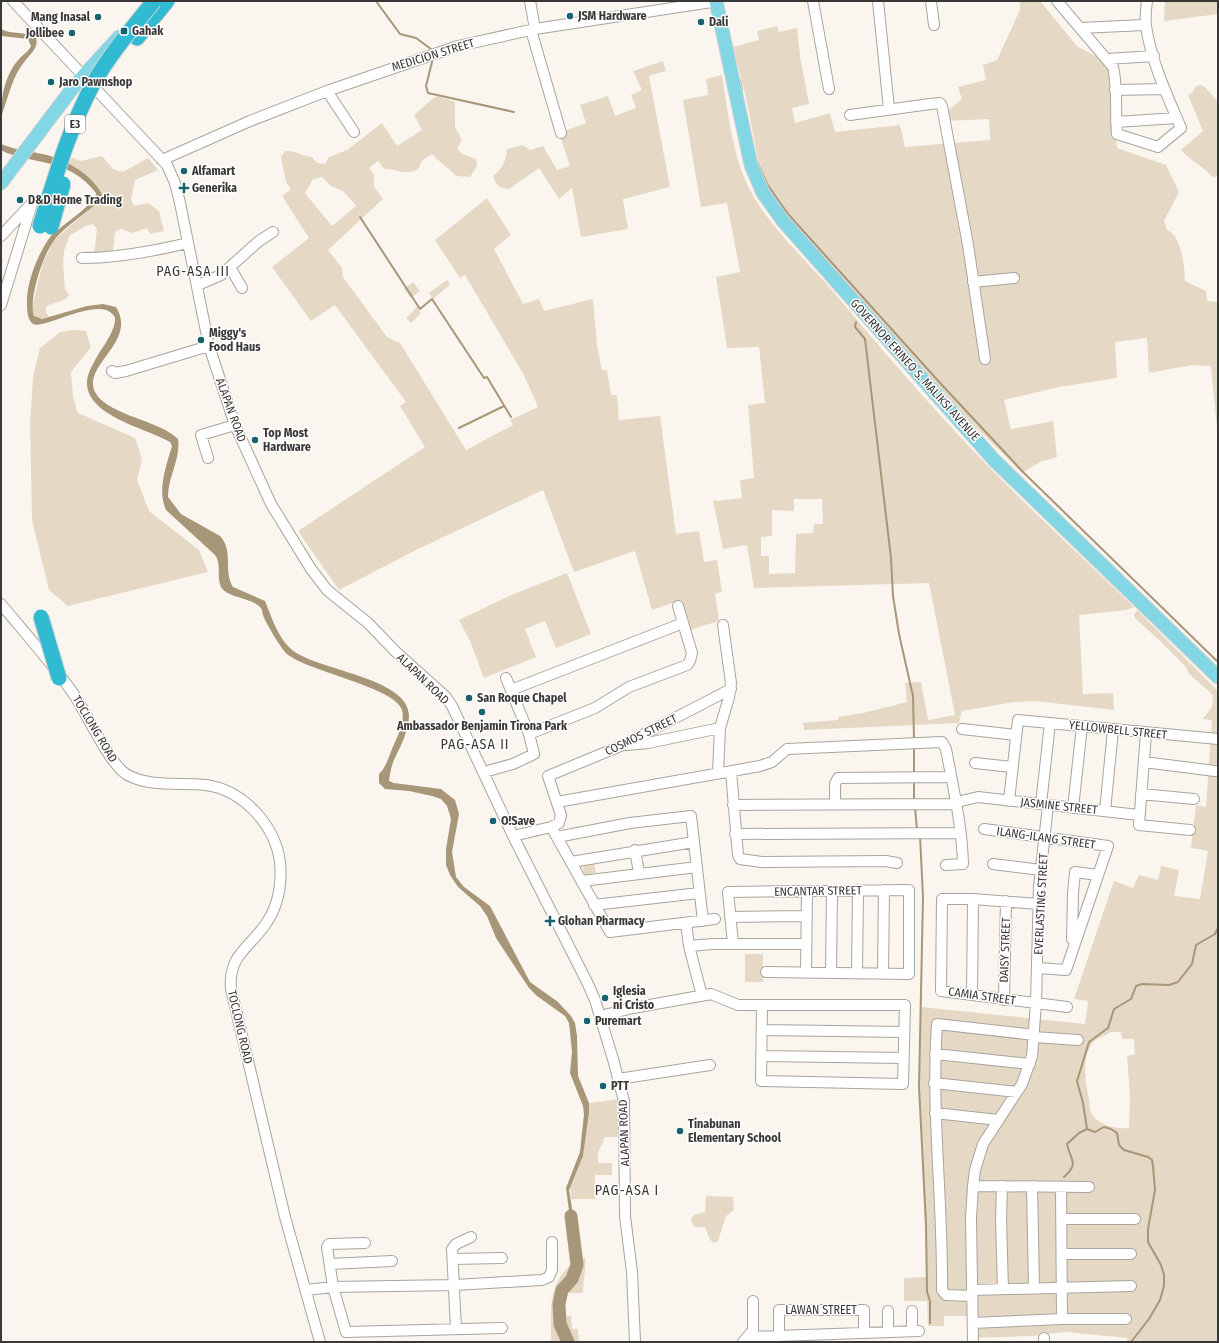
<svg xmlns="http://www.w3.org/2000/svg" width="1219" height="1343" viewBox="0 0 1219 1343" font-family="'Fira Sans Condensed',sans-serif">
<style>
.green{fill:#e5d9c5;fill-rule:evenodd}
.water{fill:#a89678}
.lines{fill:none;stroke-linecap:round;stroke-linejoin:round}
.stream{stroke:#a89678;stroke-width:2}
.river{stroke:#a89678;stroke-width:13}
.minor-casing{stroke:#a8a49e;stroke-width:12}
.major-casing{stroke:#d4d3d3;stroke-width:15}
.highway-casing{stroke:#d4d3d3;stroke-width:17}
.minor{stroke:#fff;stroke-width:10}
.major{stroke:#83d6e4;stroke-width:13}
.highway{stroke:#31bbd2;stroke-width:15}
.highway-bridge-casing{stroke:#d4d3d3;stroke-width:17;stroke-linecap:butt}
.highway-bridge{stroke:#31bbd2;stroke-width:15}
.poi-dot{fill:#17626f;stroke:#fff;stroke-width:1.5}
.labels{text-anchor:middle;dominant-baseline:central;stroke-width:3;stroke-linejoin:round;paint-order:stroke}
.shield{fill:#fff;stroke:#757472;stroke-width:1}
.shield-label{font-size:11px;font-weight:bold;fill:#3a3836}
.poi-label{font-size:12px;font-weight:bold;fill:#3a3836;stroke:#fff;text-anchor:start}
.street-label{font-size:12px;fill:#3a3836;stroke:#fff}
.quarter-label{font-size:14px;letter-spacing:1px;fill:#3a3836;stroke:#fff}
</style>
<rect width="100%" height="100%" fill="#faf6ef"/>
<!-- green -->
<path class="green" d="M1020,1H1040L1077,46L1111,65L1117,148L1166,165L1179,192L1164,221L1167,230C1181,235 1185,267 1185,281L1206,291L1207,301L1218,302V439L1211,366L1192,365L1149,373L1147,338L1115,342L1117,378L1059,387L1004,400L1011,429L1053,421L1057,457L1040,462L1022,473L968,419L791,220C779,203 767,189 760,170L746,97L733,47L759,40L757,31L777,26L779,32L797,28L800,56L809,104L792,108L795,123L830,113L835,132L900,125L905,147L990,140L989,119L947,121V111L962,99L958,87L986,80L983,65L997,60L1020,10Z
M1165,1H1218V14L1164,21Z
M663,61L666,71L649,76L670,187L623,199L628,229L581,237L572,188L559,199L539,168L509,189C499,188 496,185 493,176C503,168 506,161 507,149L523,145L530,150L543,146L557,170L570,166L559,133L586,123L580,105L608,96L615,116L636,108L631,95L642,90L633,71Z
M722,75C728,112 732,152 748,186C768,226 803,257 832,290C881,349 932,408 985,463C1033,512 1084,559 1134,607L1127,610L1079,615L1083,694L1113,693L1114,710L1035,701L1014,702L962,711L959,723L804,730L803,723L838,720V717L863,713L907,702L905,683L921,682L928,720L955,715L929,583L754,588L747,545L723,549L713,500L718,501L742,498L740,480L754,478L748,405L765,403L759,347L727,348L716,277L740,272L727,203L701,207L683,100L708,95L706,79ZM794,499H822L823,524H814L813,533L796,534L795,573L769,574V556H761V537L772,536V510L794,511Z
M1201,85L1205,87L1218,102V176L1212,177C1203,165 1191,162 1181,150L1203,131L1188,95L1192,93L1196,86Z
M437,96L455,102V127L462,140L457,148L461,153L476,159L477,166L470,177L456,176C449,168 440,163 432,154C425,158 421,160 419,168C409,177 395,168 384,169L378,161L369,168L374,175V187L383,199L328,250L342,268L343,277L387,337L400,343L466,450L513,425L510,420L538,407L524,375L465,275L460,278L435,240L487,198L511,235L494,249L523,304L539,299L544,311L593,299L597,346L602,370H607L611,395H617L619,420L660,416L676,534L699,531L704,562L717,560L722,592L715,594L719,621L690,630L681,600L652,610L635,551L574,572L543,490L416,550L339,590L298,531L425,447L400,406L406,402L335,305L311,321L272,267L309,238L282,196L291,189L286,182L281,157L285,151C296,150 301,156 312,157L317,163L325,164L329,157L347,150L382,123L397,146L422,130L414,115C422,109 428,101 437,96ZM322,177L331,186L343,191L356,206L332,226L305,193L313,179Z
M102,156L113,169L123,172L148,158L158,170L135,180L131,199L134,206L148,203L159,211L164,231L150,234L147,228L132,233L121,229L115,232L113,252L94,254L97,229L93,224C81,226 80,231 70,235L64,251L63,262L65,289L69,295C64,303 53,302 46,307V312L49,317L38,319L34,316L32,308L42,266L53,241L101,199C100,181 82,172 67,164V159L73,158L81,161Z
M447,280L450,285L433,299L429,293Z
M413,282L420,291L411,298L404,289Z
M417,307L421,313L411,323L406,318Z
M74,330L86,331L91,347L71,372L73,397L78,413L135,438L142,459L137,480L149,511L199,550L208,572L68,606L49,590L32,520L30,424L33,377L40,348L60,332Z
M567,573L591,634L556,648L545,621L525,629L536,657L484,678L470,641L459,620L511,595Z
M1137,610L1218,691V1342H1127V1338L1066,1332L1031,1336L968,1338V1316H944V1326H928L927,1301H904V1278L927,1277L919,1087L921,1007L1085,1024L1088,1001L1074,999L1114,881L1133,888L1139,875L1158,880L1161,866L1179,870L1174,896L1200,899L1208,851L1191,848L1196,805L1206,807L1212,720L1203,719L1212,707L1213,695L1189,674L1186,667L1160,641L1135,618L1134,615ZM1111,1032H1121L1122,1039H1134L1135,1054L1127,1056L1130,1097L1129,1128C1117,1129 1101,1126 1093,1116C1089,1111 1090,1105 1089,1099C1085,1083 1082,1060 1091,1045C1095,1037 1105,1037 1111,1032Z
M594,861L596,873L584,875L582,863Z
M745,954H763V982H745Z
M621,1099L619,1106L620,1137H605L598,1153V1163H612V1175H595V1199H571L570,1187L583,1156L589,1103Z
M706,1196L733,1197L734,1210L726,1216L718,1241L714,1243L710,1240L705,1227H695L692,1224L691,1219L694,1215L705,1212Z
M568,1242H579L582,1258H585C586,1270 583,1281 583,1293H563L561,1316H571L572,1329H578L579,1342H515L551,1341C551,1311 547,1283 573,1263L572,1249Z"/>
<!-- water -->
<path class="water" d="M1,29C12,35 25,31 36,37C39,48 31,53 25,61C12,76 8,99 1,117C1,96 5,74 20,58C24,54 28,52 31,46L28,39L1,36Z
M1,144C18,151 30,151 47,155C68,161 91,174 102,194L101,199L95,205C84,214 60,231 53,242C43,256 28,299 34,316L42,319L87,306L103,304L116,307C136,339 91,361 93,385C96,414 159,419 178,439C181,459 168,476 168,497L181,514L220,536C234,551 223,571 233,587L265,601C272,618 277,636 291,649C316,671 411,677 409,717C408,733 400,747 394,760C391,767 390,774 389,781L394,783L441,789L455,800L459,814L452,852L456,877L464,887L490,906L530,982L558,1002L571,1016L575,1023L577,1036L578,1076L589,1103V1112L583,1156L569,1190L572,1208V1233L566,1188L580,1152L584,1114L583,1106L570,1073L572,1052L569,1023L565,1016L537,996L529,988L496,938L487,916L480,906L458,887L450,875L446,865V849L451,819L447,806L441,799L432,796L409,791L385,789L379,783V774C387,767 390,752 395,742C399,733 405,720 402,710C395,687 309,672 287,654C282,650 265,622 263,615C262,612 263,610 260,607C250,597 227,598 221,587C216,576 222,565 215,555L166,510C157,490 166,467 172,446L170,442C147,428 85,416 87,381C88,371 95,361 99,353C105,345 116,328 115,318C114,314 109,311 106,310C85,304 43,329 33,324C26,319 27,305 27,298C28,279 39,251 51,236C60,226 97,203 96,193C70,160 42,165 7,153L1,150Z"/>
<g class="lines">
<!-- stream -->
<path class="stream" d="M376,1L400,34L416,38L431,49
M433,58L426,86L428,93L514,112
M740,80L742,91
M757,162L767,184L788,214L941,384L1024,473L1218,662
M360,217L420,309L432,299L484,378L487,377L511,417
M856,322L855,327L865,339L891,558L893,596L899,634L913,696L914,738
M459,428L504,406
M914,746V773
M914,780V802
M915,807L917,830
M920,836L923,897L919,1087L926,1224L927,1292L930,1301V1323
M1064,1177C1080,1163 1070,1160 1067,1144L1079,1133L1087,1129
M1131,1342L1149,1319L1160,1300L1164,1286V1275L1161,1265L1148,1242V1229L1155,1190L1153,1166L1152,1160L1148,1157L1124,1150L1119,1145L1117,1133L1111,1129L1104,1127L1095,1132L1087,1129L1083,1103L1077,1081L1089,1042L1108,1028L1114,1009L1131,999L1136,986L1142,984L1169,985L1178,982L1192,964L1196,945L1215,934L1218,928"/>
<!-- river -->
<path class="river" d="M568,1342L560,1324L559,1304L562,1290L572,1279L577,1265L571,1216"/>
<!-- minor casing -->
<g class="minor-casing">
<path id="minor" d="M13,1L167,165L175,183L180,203L209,346L235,425L271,504L311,569L327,590L368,623L396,652L446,697L452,706L513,836L587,982L595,1000L613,1059L624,1101L625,1216L632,1272L635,1342
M530,1L535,29
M813,1L829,89
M878,1L889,109
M931,1L934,25
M1057,1L1113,67C1118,88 1115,112 1117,134L1158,147L1181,128C1167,95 1151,61 1146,26C1145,18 1146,9 1147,1
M1080,28L1145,25
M531,30L561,133
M1107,59L1154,56
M1115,90L1164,89
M327,91L354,132
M850,115L930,104L940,103L942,106L968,245L985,359
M1116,122L1177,118
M162,160L250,121L327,91L458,46L535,29L718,1
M1,236L30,205
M82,258C118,258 154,251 188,243
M230,267L242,288
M973,282L1014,278
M198,285L221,275L259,241L273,232
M1,305L32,204
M112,371L115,373L126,371L209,346
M208,458L201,435L235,425
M1,604C25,633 51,662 73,693C86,712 109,763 126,774C149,788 180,782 206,785C243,790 275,825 280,862C282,884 278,907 265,925C248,949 228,956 231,989L285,1217L320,1342
M511,690L683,623
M962,729L1016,735
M1146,733L1139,825L1190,830
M529,734L595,708L629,687L687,665L690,661L692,653L678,606
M627,745L648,743L720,728
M1144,762L1215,771
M975,763L1012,767
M731,771L738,855L740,859L762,862L886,861L897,863
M484,772L513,764L534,754L529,734L506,678
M718,773L720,728L729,697L731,683L723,625
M1141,794L1194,799
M1009,801L1018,720L1218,739
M557,802L760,766L772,762L787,749L942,742L946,749C953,787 962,825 963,864L946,865
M957,802L978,797L1139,815
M835,804V784L838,778L951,777
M1041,804L1050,723
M733,805L957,804
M1073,808L1082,726
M1105,811L1113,730
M984,829L1108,846L1066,970L1038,968
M554,832L610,932L715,919
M735,834L961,833
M513,836L551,827L559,823L561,815L548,776L623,745L731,689
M557,837L630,823L691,816L703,921
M635,850L639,873
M571,862L694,842
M993,864L1041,870
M582,881L697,867
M1039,904L973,899H942L941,991L1067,1007
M594,905L699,893
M730,917L806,916
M686,923L689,946L702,996
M1072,939L1073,893L1075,872L1098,875
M733,944L728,892L909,890V974L766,972
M689,946L713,944H806
M806,973L807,891
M831,973L832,891
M857,973L858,890
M883,973L884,890
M972,995L973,899
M1004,1000L1006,901
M600,1016L633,1008L711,994L738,1005H905L903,1084L761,1081L762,1005
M762,1030L904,1032
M1034,1037L1078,1040
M935,1054L1030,1064
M761,1056L903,1058
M618,1079L710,1065
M934,1083L1017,1092
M935,1113L998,1120
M973,1186L1089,1187
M1002,1186L1001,1219L1003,1289
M1032,1186L1034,1288
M1061,1187L1062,1319
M1061,1219H1135
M365,1243L329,1244L327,1247L333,1287L346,1332L502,1328
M1062,1254H1131
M453,1259L502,1258
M330,1264L392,1261
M306,1290L333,1287L455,1285L542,1280L549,1277L552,1270V1242
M972,1290L1131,1286
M972,1296L946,1295L942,1290C943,1201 931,1113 937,1024L1035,1035
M888,1311V1332
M912,1311V1331
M973,1323L1062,1319H1126
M456,1329L452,1249L456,1244L471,1237
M779,1336V1310H864V1333
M748,1337L919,1331
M1044,1338V1342
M743,1342L753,1330V1301
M973,1342L971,1218L973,1186L975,1170L983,1144L1022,1084L1032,1056L1036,1003L1039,887L1048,805"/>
</g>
<!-- major casing -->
<g class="major-casing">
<path id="major" d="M716,1L751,165L763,193L783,221L994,460L1218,677
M1,183L75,85L119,37"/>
</g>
<!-- highway casing -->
<g class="highway-casing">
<path id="highway" d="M137,38L167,1"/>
</g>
<!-- minor -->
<use href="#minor" class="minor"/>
<!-- major -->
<use href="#major" class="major"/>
<!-- highway -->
<use href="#highway" class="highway"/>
<!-- highway-bridge casing -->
<g class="highway-bridge-casing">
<path id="highway-bridge" d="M40,226C55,178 69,129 93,84C110,54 133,27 154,1
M51,227L63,184
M41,617L59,678"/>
</g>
<!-- highway-bridge -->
<use href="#highway-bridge" class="highway-bridge"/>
</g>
<!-- markers -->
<g class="poi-dot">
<circle cx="570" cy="16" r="4"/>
<circle cx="98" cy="17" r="4"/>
<circle cx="701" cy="22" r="4"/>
<rect x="120" y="27" width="8" height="8" rx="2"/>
<circle cx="72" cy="33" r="4"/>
<circle cx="51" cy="82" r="4"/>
<circle cx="184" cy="171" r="4"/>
<path d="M182 182h4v4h4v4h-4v4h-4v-4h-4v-4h4z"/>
<circle cx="20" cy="200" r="4"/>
<circle cx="201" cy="340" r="4"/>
<circle cx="255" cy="440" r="4"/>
<circle cx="469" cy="698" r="4"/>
<circle cx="482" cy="712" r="4"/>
<circle cx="493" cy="821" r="4"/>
<path d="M548 915h4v4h4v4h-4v4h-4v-4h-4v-4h4z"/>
<circle cx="605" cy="998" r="4"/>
<circle cx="587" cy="1021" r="4"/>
<circle cx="603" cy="1086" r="4"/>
<circle cx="680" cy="1131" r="4"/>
</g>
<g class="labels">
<!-- shield labels -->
<rect class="shield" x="65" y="115" width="20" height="18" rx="3"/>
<g class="shield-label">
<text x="75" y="124">E3</text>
</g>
<!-- poi labels -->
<g class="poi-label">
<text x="578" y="16">JSM Hardware</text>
<text x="90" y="17" text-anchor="end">Mang Inasal</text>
<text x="709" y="22">Dali</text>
<text x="132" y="31">Gahak</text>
<text x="64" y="33" text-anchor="end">Jollibee</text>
<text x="59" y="82">Jaro Pawnshop</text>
<text x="192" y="171">Alfamart</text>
<text x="192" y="188">Generika</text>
<text x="28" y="200">D&amp;D Home Trading</text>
<text x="209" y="333">Miggy's<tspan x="209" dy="14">Food Haus</tspan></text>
<text x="263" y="433">Top Most<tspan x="263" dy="14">Hardware</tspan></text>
<text x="477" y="698">San Roque Chapel</text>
<text x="482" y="726" text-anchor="middle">Ambassador Benjamin Tirona Park</text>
<text x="501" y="821">O!Save</text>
<text x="558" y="921">Glohan Pharmacy</text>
<text x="613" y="991">Iglesia<tspan x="613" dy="14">ni Cristo</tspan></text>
<text x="595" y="1021">Puremart</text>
<text x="611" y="1086">PTT</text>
<text x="688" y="1124">Tinabunan<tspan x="688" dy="14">Elementary School</tspan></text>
</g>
<!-- street labels -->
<g class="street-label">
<text transform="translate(433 55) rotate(-17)">MEDICION STREET</text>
<text transform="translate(915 370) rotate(48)">GOVERNOR ERINEO S. MALIKSI AVENUE</text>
<text transform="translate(231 410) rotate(70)">ALAPAN ROAD</text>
<text transform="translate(423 679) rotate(44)">ALAPAN ROAD</text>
<text transform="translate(95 729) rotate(59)">TOCLONG ROAD</text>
<text transform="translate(1118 730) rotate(6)">YELLOWBELL STREET</text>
<text transform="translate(641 735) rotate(-26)">COSMOS STREET</text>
<text transform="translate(1059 806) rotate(6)">JASMINE STREET</text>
<text transform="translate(1046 838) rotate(8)">ILANG-ILANG STREET</text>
<text transform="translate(818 891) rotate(-1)">ENCANTAR STREET</text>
<text transform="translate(1041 904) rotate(-87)">EVERLASTING STREET</text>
<text transform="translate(1005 950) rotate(-88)">DAISY STREET</text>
<text transform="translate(982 996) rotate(8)">CAMIA STREET</text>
<text transform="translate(240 1027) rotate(77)">TOCLONG ROAD</text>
<text transform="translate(624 1133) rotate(-92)">ALAPAN ROAD</text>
<text x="821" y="1310">LAWAN STREET</text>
</g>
<!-- quarter labels -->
<g class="quarter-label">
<text x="193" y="271">PAG-ASA III</text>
<text x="475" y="744">PAG-ASA II</text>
<text x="627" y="1190">PAG-ASA I</text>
</g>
</g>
<!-- border -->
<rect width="1219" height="1343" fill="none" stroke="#3a3836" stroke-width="4"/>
</svg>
